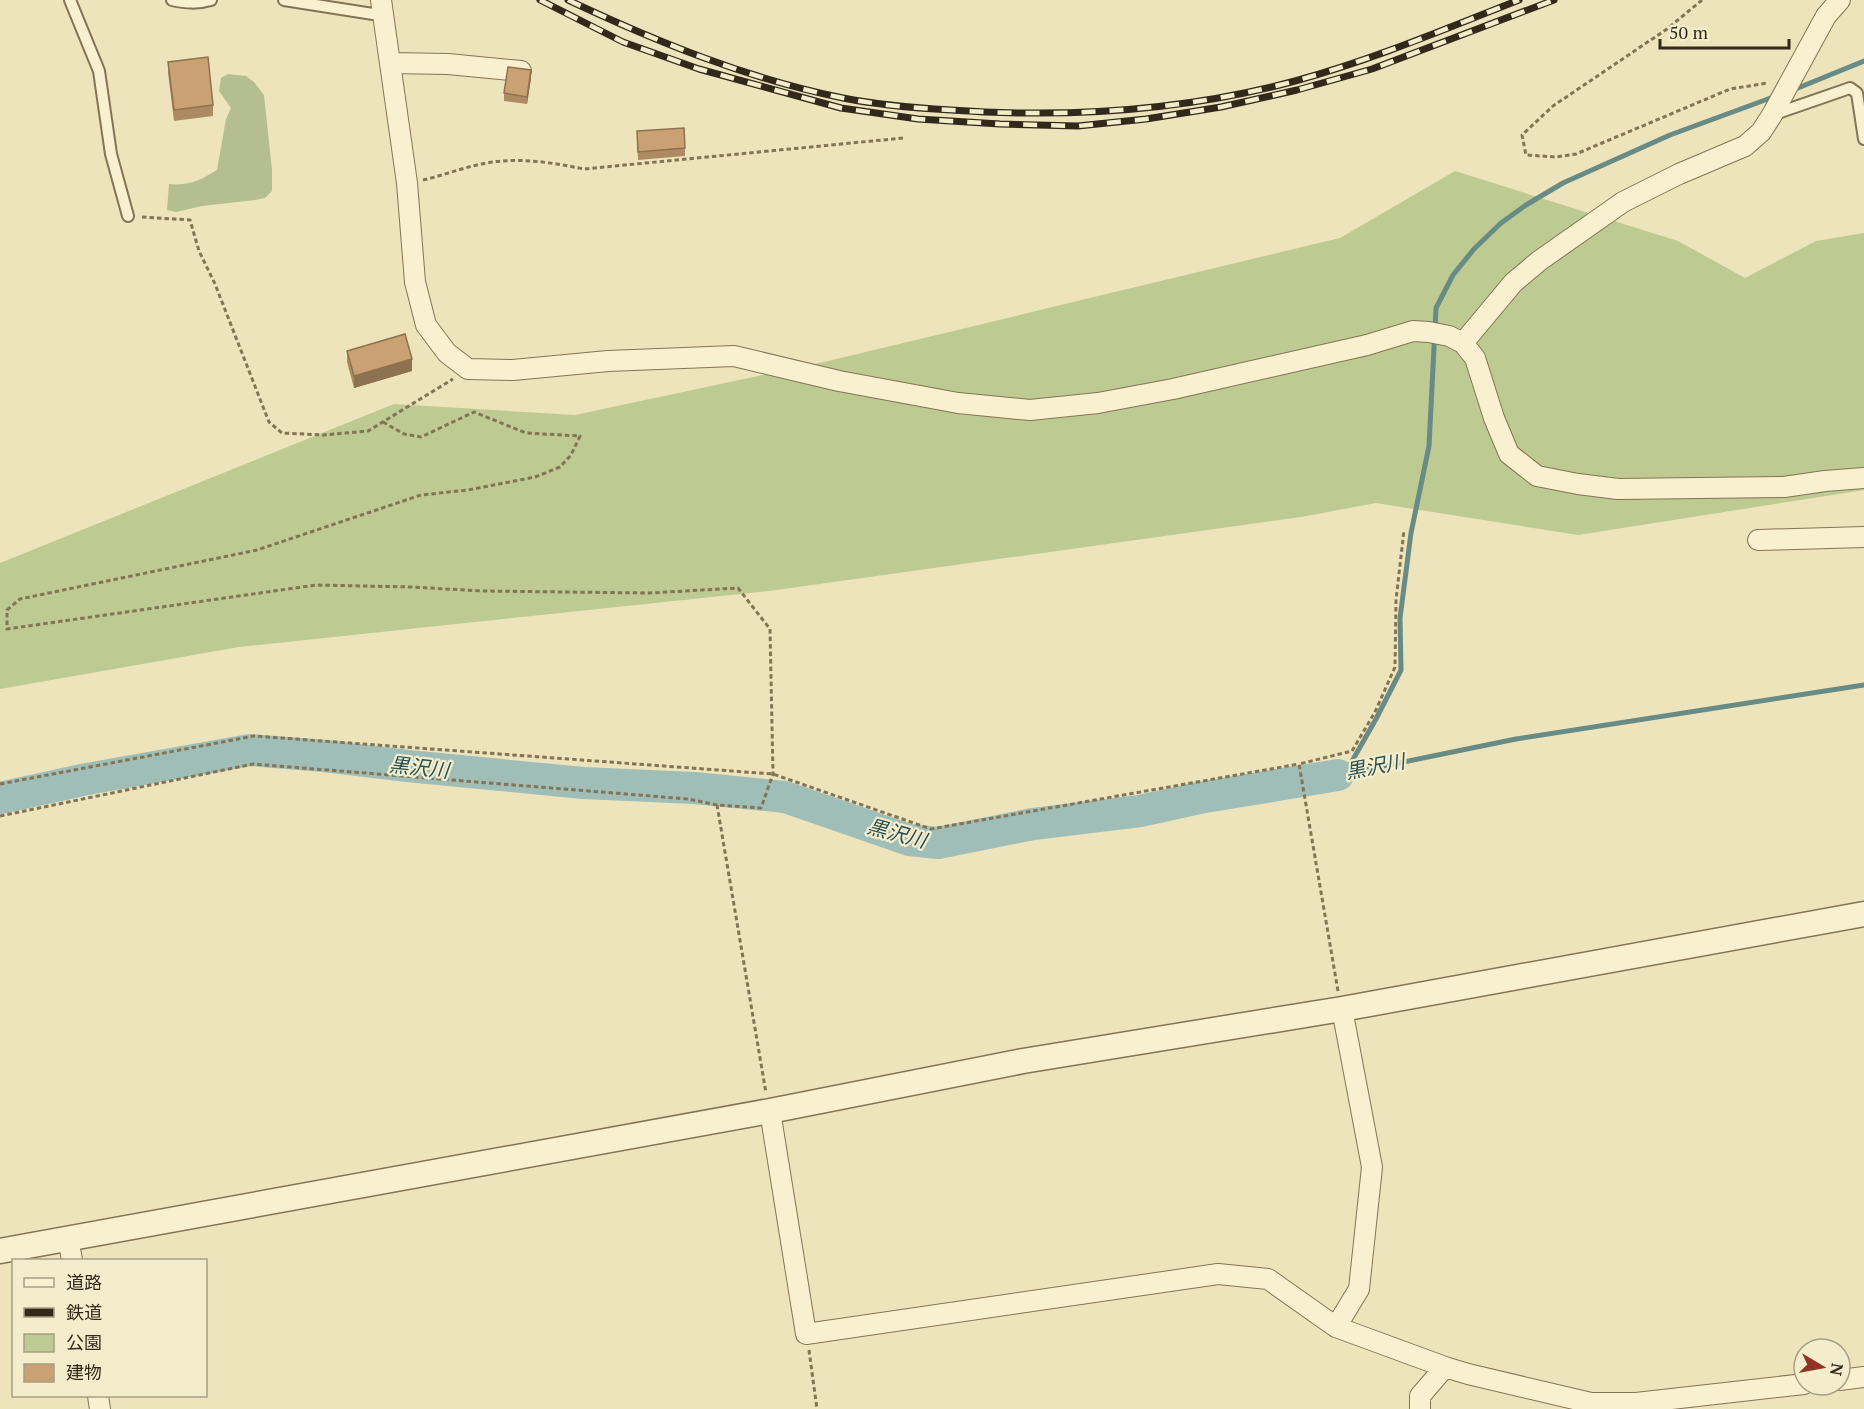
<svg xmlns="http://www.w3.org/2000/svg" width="1864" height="1409" viewBox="0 0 1864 1409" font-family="'PT Serif','Noto Sans JP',serif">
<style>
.green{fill:#bdca91}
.cemetery{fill:#b4be91}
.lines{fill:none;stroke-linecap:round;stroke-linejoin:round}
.stream{stroke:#688b86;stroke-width:5}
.river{stroke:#a0beb8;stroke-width:32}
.service-casing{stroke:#847456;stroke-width:14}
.minor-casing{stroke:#847456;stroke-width:22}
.tertiary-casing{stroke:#847456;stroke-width:27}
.path{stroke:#847456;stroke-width:3;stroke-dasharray:4.5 3;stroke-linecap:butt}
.service{stroke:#f8f0cf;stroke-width:10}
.minor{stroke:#f8f0cf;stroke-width:20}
.tertiary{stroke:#f8f0cf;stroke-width:24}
.rail-casing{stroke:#33291b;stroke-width:7}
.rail{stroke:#f4edcc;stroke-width:4.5;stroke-dasharray:14;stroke-linecap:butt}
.wall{fill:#ae8a62}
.shaded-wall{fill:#8d7150}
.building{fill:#caa172;stroke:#8d7150;stroke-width:1.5}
.labels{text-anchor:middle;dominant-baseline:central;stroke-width:4.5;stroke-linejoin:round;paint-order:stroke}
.water-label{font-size:20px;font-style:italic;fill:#2a5153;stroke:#f4edcc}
</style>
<rect width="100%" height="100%" fill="#ede4bc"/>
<!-- green -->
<path class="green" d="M1455,171L1678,241L1745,278L1816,241L1864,233V490L1578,535L1376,503L1301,517L769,591L239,647L0,689V563L394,404L575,415L824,362L1340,238Z"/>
<!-- cemetery -->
<path class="cemetery" d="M228,74L246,76L254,82L264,95L272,170V191L265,198L255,200L202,206L176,212L167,210L169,184C190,186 200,180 217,170L226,119L231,108L219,91L221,78Z"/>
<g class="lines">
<!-- stream -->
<path class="stream" d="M1793,90L1864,61
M1338,775L1351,763L1376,719L1401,670L1400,618L1411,533L1429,446L1436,308L1453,275L1474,249L1501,223L1526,205L1563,183L1670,135L1776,96
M1340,775L1516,739L1864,685"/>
<!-- river -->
<path class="river" d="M0,798L87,779L250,750L324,756L408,766L583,783L694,788L785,797L909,840L938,843L1033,824L1140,811L1199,798L1338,775"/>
<!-- service casing -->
<g class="service-casing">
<path id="service" d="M70,0L99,71L111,154L128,216
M172,0C186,3 197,4 211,0
M284,0L373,14L384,13
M1772,115L1850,88L1857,93L1864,139"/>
</g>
<!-- minor casing -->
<g class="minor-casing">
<path id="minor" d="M381,0L407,183L415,282L426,325L447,353L468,369L513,370L608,361L734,356L839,381L958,403L1030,410L1098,403L1173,389L1367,345L1413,331L1429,332L1449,336L1463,343L1475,358L1494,418L1509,454L1537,476L1578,484L1618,489L1784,487L1825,481L1864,478
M391,63L448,64L521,71
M1463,343L1513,283L1539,261L1623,202L1679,174L1745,146L1761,132L1772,115L1826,16L1840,0
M1758,540L1864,537
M770,1111L806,1334L1218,1274L1268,1279L1336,1327L1445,1367L1468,1374L1591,1403H1636L1804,1384
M68,1238L72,1260
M1336,1327L1359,1289L1372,1167L1342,1009
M1840,1380L1864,1377
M98,1396L100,1409
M1420,1409V1396L1445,1367"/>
</g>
<!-- tertiary casing -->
<g class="tertiary-casing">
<path id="tertiary" d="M0,1251L770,1111L1023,1061L1342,1009L1864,914"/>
</g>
<!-- path -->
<path class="path" d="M1702,0L1667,29L1553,106L1522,135L1526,155L1556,157L1576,154L1730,89L1768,83
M423,180C441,176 459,169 477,165C513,156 549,162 584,169L903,138
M142,217L190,220L199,251L215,284L269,422L282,433L323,435L368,431L453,379
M383,422L404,434L421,437L474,412L526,433L580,436L571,455L560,467L535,477L468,490L421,495L257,550L20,599L7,610V629L316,585L412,587L482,591L649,593L738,588L770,629L773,774L761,808L717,805L766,1093
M0,784L254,736L773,774L931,829L1299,764
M0,816L253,764L688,799L717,805
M1338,991L1299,764L1352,751L1375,712L1395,667L1396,600L1404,530
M809,1350L817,1409"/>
<!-- service -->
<use href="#service" class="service"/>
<!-- minor -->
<use href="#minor" class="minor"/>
<!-- tertiary -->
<use href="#tertiary" class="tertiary"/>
<!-- rail casing -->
<g class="rail-casing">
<path id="rail" d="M540,0L623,42L699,69L841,108L918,119L1000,124L1078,126L1146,119L1221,107L1297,90L1372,69L1554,0
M568,0C655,41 748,79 843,98C878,105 915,108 951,110C1066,118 1183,111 1295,81C1372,60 1445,29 1519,0"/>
</g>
<!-- rail -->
<use href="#rail" class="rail"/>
</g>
<!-- wall -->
<path class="wall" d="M168,62L213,105V116L174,121L168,73Z
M531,78L527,104L504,101V93Z
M637,131L685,148V156L638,160Z
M347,351L412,371L354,388L347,362Z"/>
<!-- shaded-wall -->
<path class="shaded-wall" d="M531,70V78L527,104V97Z
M412,359V371L354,388V376Z"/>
<!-- building -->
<path class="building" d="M208,57L213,105L174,110L168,62Z
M508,67L531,70L527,97L504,93Z
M684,128L685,148L638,152L637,131Z
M405,334L412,359L354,376L347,351Z"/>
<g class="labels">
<!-- water labels -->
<g class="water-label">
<text transform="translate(1375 766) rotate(-11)">黒沢川</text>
<text transform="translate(419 767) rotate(6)">黒沢川</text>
<text transform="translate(897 833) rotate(15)">黒沢川</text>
</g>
</g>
<!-- legend -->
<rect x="12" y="1259" width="195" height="138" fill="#f4edcc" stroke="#a79f85" stroke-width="1.5"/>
<rect x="24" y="1278" width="30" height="9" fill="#f8f0cf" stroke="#a79f85" stroke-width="1.5"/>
<text x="66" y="1289" font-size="18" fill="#33291b">道路</text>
<rect x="24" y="1308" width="30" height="9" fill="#33291b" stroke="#a79f85" stroke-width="1.5"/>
<text x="66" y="1319" font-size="18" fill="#33291b">鉄道</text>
<rect x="24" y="1334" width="30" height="18" fill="#bdca91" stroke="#a79f85" stroke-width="1.5"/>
<text x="66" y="1349" font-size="18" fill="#33291b">公園</text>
<rect x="24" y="1364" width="30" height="18" fill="#caa172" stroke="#a79f85" stroke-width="1.5"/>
<text x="66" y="1379" font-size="18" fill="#33291b">建物</text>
<!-- north arrow -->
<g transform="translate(1822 1367) rotate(100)"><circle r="28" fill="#f4edcc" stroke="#a79f85" stroke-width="1.5"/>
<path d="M0-4.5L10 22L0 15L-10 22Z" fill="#923327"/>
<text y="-9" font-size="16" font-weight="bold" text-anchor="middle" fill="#33291b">N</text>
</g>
<!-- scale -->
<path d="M1660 39v9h129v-9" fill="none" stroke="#33291b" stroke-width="3"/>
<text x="1669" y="39" font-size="18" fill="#33291b" stroke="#f4edcc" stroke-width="4.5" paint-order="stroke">50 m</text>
</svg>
